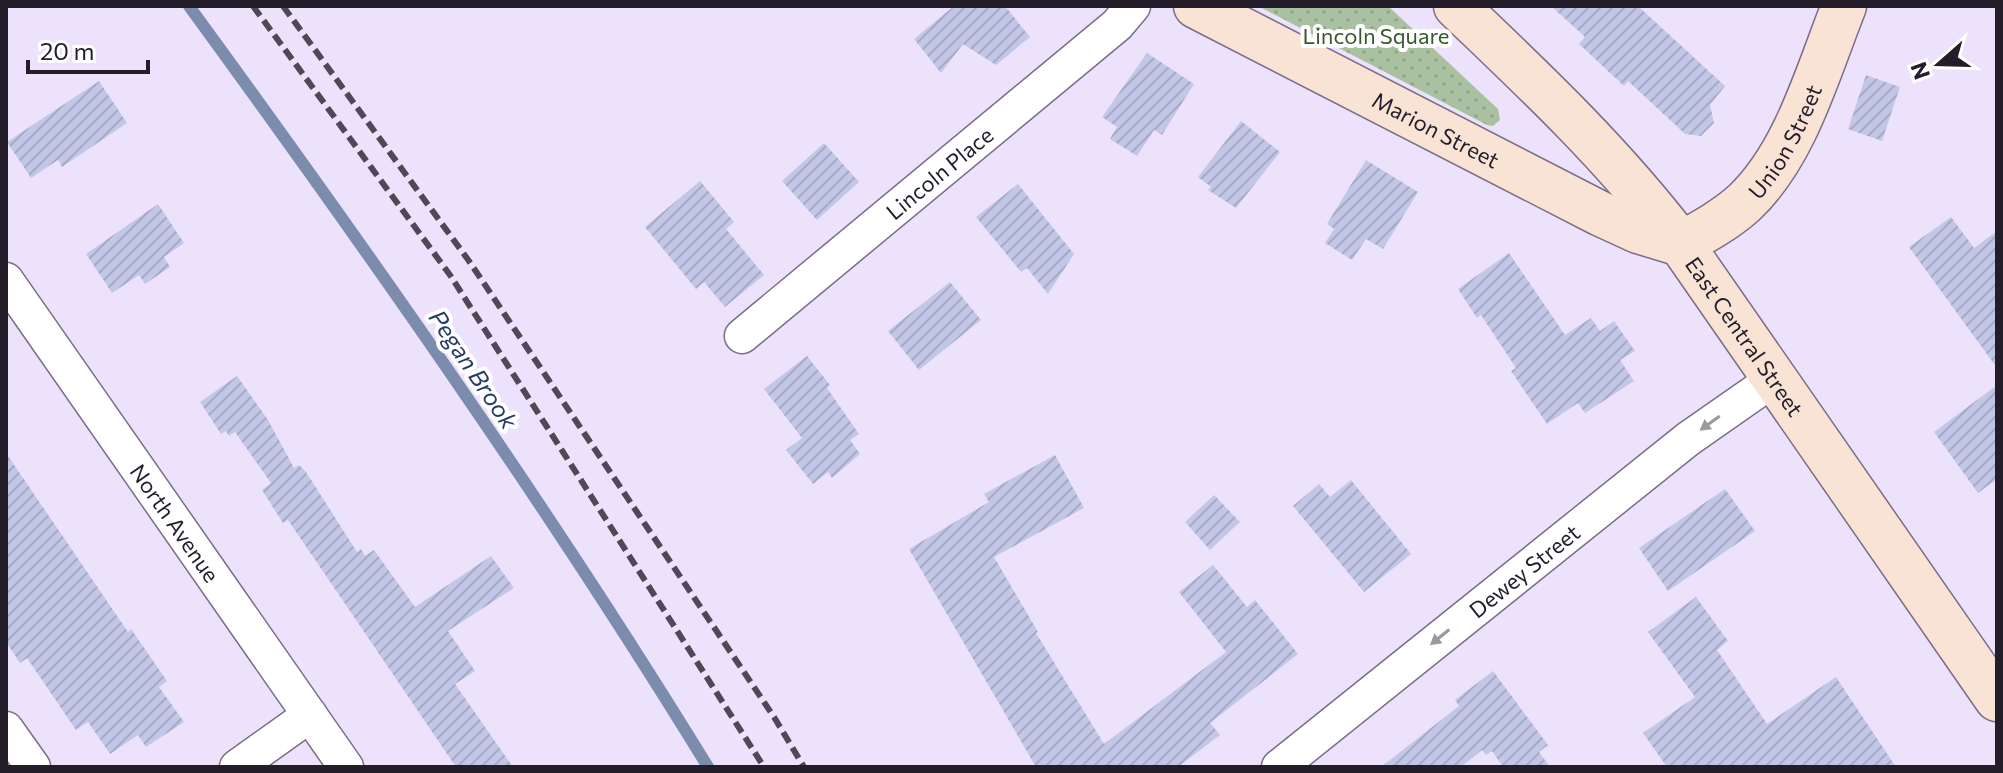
<svg xmlns="http://www.w3.org/2000/svg" width="2003" height="773" viewBox="0 0 2003 773" font-family="Commissioner,sans-serif">
<style>
.grass{fill:url(#grass-dots)}
.lines{fill:none;stroke-linecap:round;stroke-linejoin:round}
.stream{stroke:#7b8cac;stroke-width:12}
.building{fill:url(#building-hatch)}
.street-casing{stroke:#7a6d88;stroke-width:37}
.secondary-casing{stroke:#7a6d88;stroke-width:47}
.street{stroke:#fff;stroke-width:34}
.secondary{stroke:#f8e3d5;stroke-width:44}
.rail{stroke:#4f4957;stroke-width:6;stroke-dasharray:12 6;stroke-linecap:butt}
.oneway{fill:#9c999e}
.labels{text-anchor:middle;dominant-baseline:central;stroke-width:8;stroke-linejoin:round;paint-order:stroke}
.park-label{font-size:22px;fill:#37582a;stroke:#fff}
.street-label{font-size:22px;fill:#221d28;stroke:#fff}
.water-label{font-size:24px;font-style:italic;fill:#263b67;stroke:#fff}
</style>
<defs>
<pattern id="grass-dots" width="8" height="8" patternUnits="userSpaceOnUse" patternTransform="scale(2)"><rect width="8" height="8" fill="#a9c1a1"/><path d="M2 2h.1M6 6h.1" fill="none" stroke="#91a58b" stroke-width="1.8" stroke-linecap="round"/></pattern>
<pattern id="building-hatch" width="6" height="6" patternUnits="userSpaceOnUse" patternTransform="scale(2)"><rect width="6" height="6" fill="#c3c7e7"/><path d="M-1 1l2-2M0 6l6-6M5 7l2-2" fill="none" stroke="#a7aac6"/></pattern>
</defs>
<rect width="100%" height="100%" fill="#ede2fb"/>
<!-- grass -->
<path class="grass" d="M1258,6H1388L1498,109L1500,120L1493,126L1487,125Z"/>
<g class="lines">
<!-- stream -->
<path class="stream" d="M189,6C370,254 547,505 708,767"/>
</g>
<!-- building -->
<path class="building" d="M954,6H1005L1030,37L996,65L963,44L941,73L914,39Z
M1551,6H1638L1725,86L1710,105L1714,123L1701,136L1685,134L1628,81L1624,86L1579,44L1585,37Z
M1147,53L1194,84L1162,135L1154,130L1137,156L1110,139L1117,127L1102,117Z
M1866,75L1900,87L1882,141L1848,129Z
M99,81L127,123L62,167L58,160L31,178L7,142Z
M1241,121L1280,152L1236,208L1208,190L1211,187L1198,177Z
M824,143L859,182L817,220L782,181Z
M1366,160L1418,192L1383,249L1366,239L1352,260L1325,243L1334,229L1327,224Z
M700,181L734,222L726,229L764,275L725,307L704,282L696,289L645,227Z
M1018,184L1074,254L1048,294L1027,268L1021,272L976,217Z
M158,204L184,243L164,257L170,267L145,284L139,275L112,293L86,254Z
M1951,217L1974,248L1997,231V368L1909,247Z
M1509,253L1565,335L1591,318L1600,331L1614,321L1635,351L1620,360L1634,381L1585,413L1578,403L1547,424L1511,371L1516,368L1481,315L1477,318L1458,289Z
M950,282L981,320L919,370L888,331Z
M807,356L830,385L827,388L859,434L850,440L860,454L832,478L828,472L813,484L786,450L802,438L764,389Z
M237,376L268,420L294,468L299,465L306,472L357,552L361,549L365,556L374,550L415,607L491,556L514,588L448,631L475,671L455,684L513,767H456L288,520L283,523L262,490L271,483L235,432L229,436L226,431L221,434L200,402Z
M1997,385V479L1978,493L1934,432Z
M6,453L128,632L131,629L167,681L159,687L184,722L146,747L138,735L110,754L88,722L76,730L27,658L20,663L6,642Z
M1055,455L1084,508L994,557L1038,632L1036,633L1104,744L1226,652L1179,592L1213,565L1247,607L1255,600L1298,654L1210,723L1220,735L1178,767H1036L909,549L989,502L984,494Z
M1351,480L1411,554L1364,592L1293,506L1319,484L1330,497Z
M1725,489L1755,531L1668,591L1639,548Z
M1214,495L1240,522L1210,550L1185,522Z
M1696,597L1728,641L1717,650L1767,724L1836,677L1896,767H1667L1643,733L1695,697L1648,632Z
M1493,671L1548,745L1539,752L1550,767H1503L1492,751L1486,755L1482,750L1461,767H1381L1459,706L1455,700Z"/>
<g class="lines">
<!-- street casing -->
<g class="street-casing">
<g id="street">
<path id="s1" d="M6,280L346,767"/>
<path id="s2" d="M742,336L1117,25L1133,6"/>
<path d="M6,729L33,767"/>
<path d="M237,767L310,715"/>
<path id="s3" d="M1279,767L1688,439L1774,379"/>
</g>
</g>
<!-- secondary casing -->
<g class="secondary-casing">
<g id="secondary">
<path id="s4" d="M1196,6L1601,214L1638,231L1681,244"/>
<path id="s5" d="M1456,6C1536,82 1614,156 1681,244L1997,699"/>
<path id="s6" d="M1681,244C1703,232 1725,220 1744,203C1796,154 1818,71 1844,6"/>
</g>
</g>
<!-- street -->
<use href="#street" class="street"/>
<!-- secondary -->
<use href="#secondary" class="secondary"/>
<!-- rail -->
<path class="rail" d="M253,6L450,275L764,767
M283,6L469,261L774,717L804,767"/>
</g>
<!-- one-way arrows -->
<defs><path id="oneway-solid" d="M-6-.8H1V-3.2L6.5 0L1 3.2V.8H-6Z" transform="scale(2)"/></defs>
<g class="oneway">
<use href="#oneway-solid" transform="translate(1710 423) rotate(144)"/>
<use href="#oneway-solid" transform="translate(1440 637) rotate(141)"/>
</g>
<g class="labels">
<!-- park labels -->
<g class="park-label">
<text x="1376" y="35">Lincoln Square</text>
</g>
<!-- street labels -->
<g class="street-label">
<text stroke="none"><textPath href="#s4" startOffset="270">Marion Street</textPath></text>
<text stroke="none"><textPath href="#s6" startOffset="150">Union Street</textPath></text>
<text stroke="none"><textPath href="#s2" startOffset="256">Lincoln Place</textPath></text>
<text stroke="none"><textPath href="#s5" startOffset="440">East Central Street</textPath></text>
<text stroke="none"><textPath href="#s1" startOffset="296">North Avenue</textPath></text>
<text stroke="none"><textPath href="#s3" startOffset="314">Dewey Street</textPath></text>
</g>
<!-- water labels -->
<g class="water-label">
<text transform="translate(474 369) rotate(56)">Pegan Brook</text>
</g>
</g>
<!-- border -->
<rect width="2003" height="773" fill="none" stroke="#221d28" stroke-width="16"/>
<!-- north arrow -->
<g transform="translate(1939 64) rotate(250)" stroke="#ffffff" stroke-width="6" paint-order="stroke">
<path d="M0-6L14 30L0 20L-14 30Z" fill="#221d28"/>
<text y="-12" font-size="22" font-weight="bold" text-anchor="middle" fill="#221d28">N</text>
</g>
<!-- scale -->
<path d="M28 60v12h120v-12" fill="none" stroke="#221d28" stroke-width="4"/>
<text x="40" y="60" font-size="24" fill="#221d28" stroke="#ffffff" stroke-width="6" paint-order="stroke">20 m</text>
</svg>
